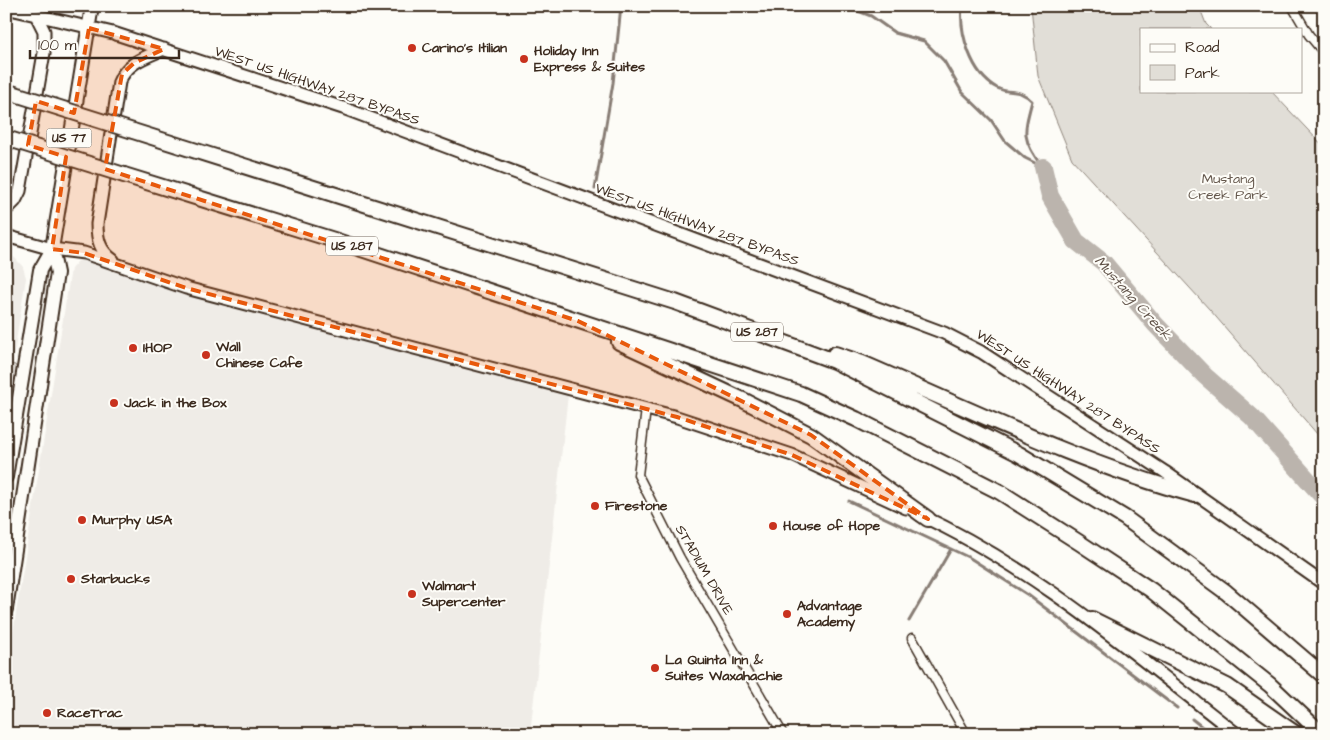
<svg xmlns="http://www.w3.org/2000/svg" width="1330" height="740" viewBox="0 0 1330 740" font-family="'Architects Daughter',sans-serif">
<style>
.built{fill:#efece7}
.green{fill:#e1ded7;stroke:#8e847a}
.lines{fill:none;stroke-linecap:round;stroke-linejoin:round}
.stream{stroke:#887d74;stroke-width:3}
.river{stroke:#bbb4ad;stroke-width:18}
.street-casing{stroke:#3b2a1e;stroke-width:11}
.secondary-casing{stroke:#3b2a1e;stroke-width:15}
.primary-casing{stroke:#3b2a1e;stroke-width:16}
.highway-casing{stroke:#3b2a1e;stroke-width:18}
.street{stroke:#fdfcf7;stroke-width:8}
.secondary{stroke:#fdfcf7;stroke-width:11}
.primary{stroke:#fdfcf7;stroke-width:12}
.highway{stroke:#fdfcf7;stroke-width:14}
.highway-bridge-casing{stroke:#3b2a1e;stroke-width:18;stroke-linecap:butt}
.highway-bridge{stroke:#fdfcf7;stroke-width:14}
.marked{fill:#e8590c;fill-opacity:0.2;stroke:#e8590c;stroke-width:4;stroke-dasharray:10 6;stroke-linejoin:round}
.poi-dot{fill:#c8321e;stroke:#fdfcf7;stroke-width:2}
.labels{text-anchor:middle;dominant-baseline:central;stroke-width:4;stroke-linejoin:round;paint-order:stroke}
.shield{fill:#fdfcf7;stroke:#75695f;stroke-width:1}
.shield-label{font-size:12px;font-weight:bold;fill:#3b2a1e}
.poi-label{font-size:14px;font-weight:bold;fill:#3b2a1e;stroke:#fdfcf7;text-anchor:start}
.street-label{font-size:14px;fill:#3b2a1e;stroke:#fdfcf7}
.park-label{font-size:14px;fill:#64574c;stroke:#fdfcf7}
.water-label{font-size:15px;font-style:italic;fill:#615349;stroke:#fdfcf7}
</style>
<rect width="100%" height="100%" fill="#fdfcf7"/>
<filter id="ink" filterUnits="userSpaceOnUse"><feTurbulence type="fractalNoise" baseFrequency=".02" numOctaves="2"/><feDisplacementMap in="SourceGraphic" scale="10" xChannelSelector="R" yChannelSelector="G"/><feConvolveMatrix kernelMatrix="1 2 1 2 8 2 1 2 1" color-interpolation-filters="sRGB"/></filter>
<g filter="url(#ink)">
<!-- built -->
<path class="built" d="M6,252L15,258L23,267L26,278L6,405Z
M83,260L568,395L530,734H6V676L71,269L78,261Z"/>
<!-- green -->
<path class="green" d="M1031,6H1199L1206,24L1211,29H1141V91H1271L1324,147V442L1210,310L1072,159L1038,76Z
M6,363L15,365L19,372L16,392L9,399L6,398Z"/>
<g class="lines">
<!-- stream -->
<path class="stream" d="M845,6L871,16L895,33L924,41L944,61L962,92L991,120L1005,141L1025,158L1043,167
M962,6C959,33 971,74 997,88C1011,95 1018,87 1032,101C1023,135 1022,138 1042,167
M595,189L613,83L621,6
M849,501L970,558L1028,595L1177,708
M909,621L951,549
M1192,719L1211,734"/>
<!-- river -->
<path class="river" d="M1043,167L1050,196L1076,241L1104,263L1155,324L1205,376L1252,417L1324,498"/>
<!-- street casing -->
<g class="street-casing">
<path id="street" d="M1292,6L1309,35L1324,53
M646,409L638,475L680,558L783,734
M912,638L966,734"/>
</g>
<!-- secondary casing -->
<g class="secondary-casing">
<path id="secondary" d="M6,8L113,33L343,108L944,333L981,352L1165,472L1324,584
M6,210L15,201L20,191L44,53V31L36,15
M6,236L52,249L84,253L186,288L677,417L792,455L906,508
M113,260C100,251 97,240 97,224L119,82C127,62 146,57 164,49
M920,515C1037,569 1136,656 1237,734"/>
</g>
<!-- primary casing -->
<g class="primary-casing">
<path id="primary" d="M6,477L40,270L52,249
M6,609L57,273L52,249L92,6"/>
</g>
<!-- highway casing -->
<g class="highway-casing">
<path id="highway" d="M133,131L675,302L834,361L1019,454L1125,518L1226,592L1324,676
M124,175L334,240L801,394L856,419L1000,492L1080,543L1151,590L1270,685L1322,734
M619,342L743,400L811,435L928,519
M835,354L862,363C972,410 1080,464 1195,495
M1092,619L1227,686L1296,734"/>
</g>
<!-- street -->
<use href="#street" class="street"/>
<!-- secondary -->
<use href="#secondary" class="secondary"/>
<!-- primary -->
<use href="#primary" class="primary"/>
<!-- highway -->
<use href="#highway" class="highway"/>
<!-- highway-bridge casing -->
<g class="highway-bridge-casing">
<path id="highway-bridge" d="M12,93L133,131
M6,138L124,175"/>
</g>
<!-- highway-bridge -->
<use href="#highway-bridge" class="highway-bridge"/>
</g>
</g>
<!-- marked area -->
<path class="marked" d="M89,28L164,49L134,63L122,74L105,169L578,321L811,435L928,519L792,455L677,417L186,288L84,253L52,249L66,157L28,145L36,101L74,113Z"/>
<!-- markers -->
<g class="poi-dot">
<circle cx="412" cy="48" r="5"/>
<circle cx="524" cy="59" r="5"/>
<circle cx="133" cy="348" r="5"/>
<circle cx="206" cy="355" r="5"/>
<circle cx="114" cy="403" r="5"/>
<circle cx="595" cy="506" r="5"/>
<circle cx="82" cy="520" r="5"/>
<circle cx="773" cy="526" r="5"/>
<circle cx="71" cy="579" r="5"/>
<circle cx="412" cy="594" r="5"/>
<circle cx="787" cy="614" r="5"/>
<circle cx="655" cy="668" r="5"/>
<circle cx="47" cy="713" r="5"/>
</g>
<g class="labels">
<!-- shield labels -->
<g class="shield">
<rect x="46.5" y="128.5" width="45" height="19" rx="4"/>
<rect x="326" y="236.5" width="52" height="19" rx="4"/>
<rect x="731" y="322.5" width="52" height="19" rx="4"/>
</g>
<g class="shield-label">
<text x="69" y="138">US 77</text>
<text x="352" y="246">US 287</text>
<text x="757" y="332">US 287</text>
</g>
<!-- poi labels -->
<g class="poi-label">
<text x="422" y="48">Carino's Itilian</text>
<text x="534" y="51">Holiday Inn<tspan x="534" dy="16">Express &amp; Suites</tspan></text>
<text x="216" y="347">Wall<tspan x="216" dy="16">Chinese Cafe</tspan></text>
<text x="143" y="348">IHOP</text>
<text x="124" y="403">Jack in the Box</text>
<text x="605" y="506">Firestone</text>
<text x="92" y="520">Murphy USA</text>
<text x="783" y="526">House of Hope</text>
<text x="81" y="579">Starbucks</text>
<text x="422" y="586">Walmart<tspan x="422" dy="16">Supercenter</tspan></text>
<text x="797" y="606">Advantage<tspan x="797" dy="16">Academy</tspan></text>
<text x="665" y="660">La Quinta Inn &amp;<tspan x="665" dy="16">Suites Waxahachie</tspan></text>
<text x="57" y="713">RaceTrac</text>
</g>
<!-- street labels -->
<g class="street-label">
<text transform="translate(317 86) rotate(19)">WEST US HIGHWAY 287 BYPASS</text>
<text transform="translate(697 225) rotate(20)">WEST US HIGHWAY 287 BYPASS</text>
<text transform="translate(1068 392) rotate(33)">WEST US HIGHWAY 287 BYPASS</text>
<text transform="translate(704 570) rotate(60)">STADIUM DRIVE</text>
</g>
<!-- park labels -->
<g class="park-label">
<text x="1228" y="179">Mustang<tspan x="1228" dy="16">Creek Park</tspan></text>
</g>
<!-- water labels -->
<g class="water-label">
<text transform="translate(1133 298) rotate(48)">Mustang Creek</text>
</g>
</g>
<!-- margin -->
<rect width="1330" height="740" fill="none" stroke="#fdfcf7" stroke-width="25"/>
<rect x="12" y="12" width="1305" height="715" fill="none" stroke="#3b2a1e" stroke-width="2" filter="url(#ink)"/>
<!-- legend -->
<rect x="1140" y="28" width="162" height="65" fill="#fdfcf7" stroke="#afa8a0"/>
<rect x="1150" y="44" width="25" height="8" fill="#fdfcf7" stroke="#afa8a0"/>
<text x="1185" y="52" font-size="15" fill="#3b2a1e">Road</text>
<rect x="1150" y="65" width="25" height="15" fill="#e1ded7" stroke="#afa8a0"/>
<text x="1185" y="78" font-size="15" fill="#3b2a1e">Park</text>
<!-- scale -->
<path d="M30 50v8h149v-8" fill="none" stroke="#3b2a1e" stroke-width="2.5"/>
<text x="38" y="50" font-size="15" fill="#3b2a1e" stroke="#fdfcf7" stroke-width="4" paint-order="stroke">100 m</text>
</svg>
